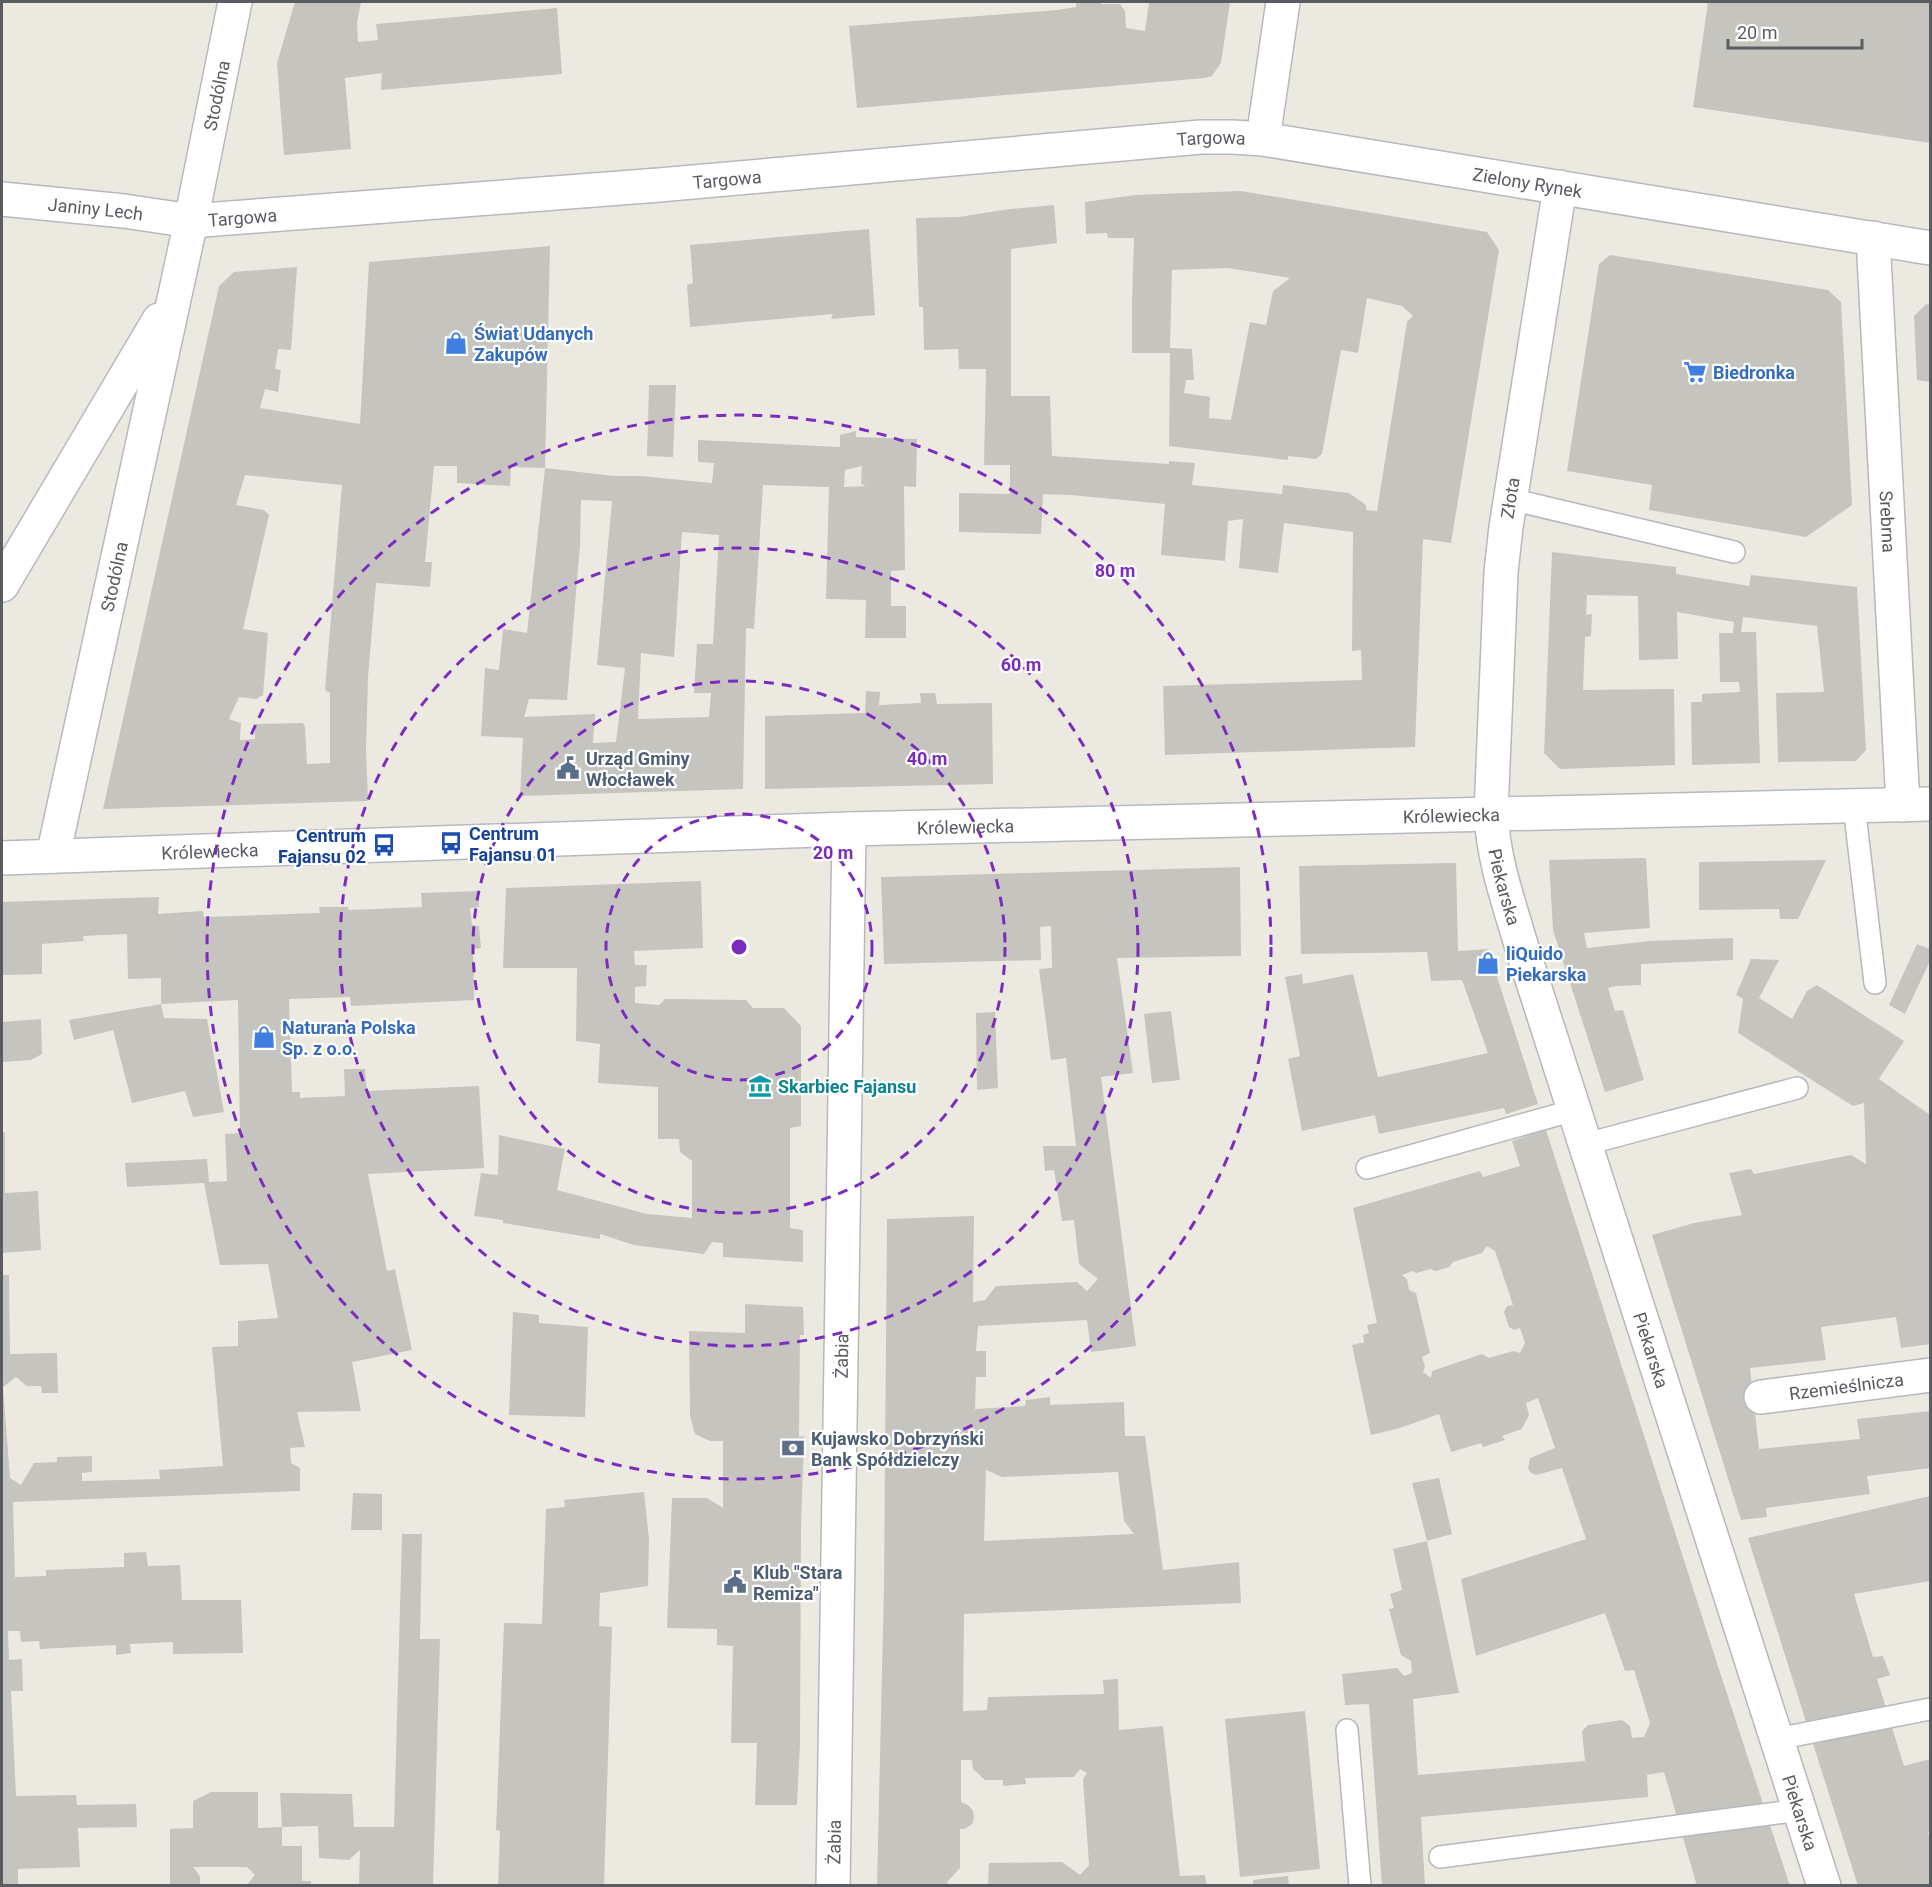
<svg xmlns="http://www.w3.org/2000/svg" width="1932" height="1887" viewBox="0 0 1932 1887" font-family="Roboto,sans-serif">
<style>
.building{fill:#c6c4be;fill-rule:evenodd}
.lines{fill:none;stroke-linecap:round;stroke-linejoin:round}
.lane-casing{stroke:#b6b8bd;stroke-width:24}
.street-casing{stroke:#b6b8bd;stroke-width:36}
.secondary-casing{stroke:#b6b9bf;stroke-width:36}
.lane{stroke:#fff;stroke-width:21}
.street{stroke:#fff;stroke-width:33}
.secondary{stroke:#fff;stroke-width:33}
.ring{fill:none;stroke:#7b2cbf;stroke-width:3;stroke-dasharray:10 8}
.labels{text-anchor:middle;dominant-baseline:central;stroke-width:4.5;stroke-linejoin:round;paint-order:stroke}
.street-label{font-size:18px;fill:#595c61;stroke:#fff}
.shop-label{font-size:18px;font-weight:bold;fill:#366cbe;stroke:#fff;text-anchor:start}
.service-label{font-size:18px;font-weight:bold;fill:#4e5e75;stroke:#fff;text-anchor:start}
.transit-label{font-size:18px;font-weight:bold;fill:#164399;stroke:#fff;text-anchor:start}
.culture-label{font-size:18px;font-weight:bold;fill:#0d838f;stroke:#fff;text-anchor:start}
.centre{fill:#7b2cbf;stroke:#fff;stroke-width:3}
.ring-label{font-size:18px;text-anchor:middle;font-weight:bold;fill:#7b2cbf;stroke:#fff;stroke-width:4.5;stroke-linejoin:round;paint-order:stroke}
</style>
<rect width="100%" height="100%" fill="#eceae0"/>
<!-- building -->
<path class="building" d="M295,2H361L357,23L358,42L378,40L376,24L557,8L562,74L381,90L382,73L345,78L351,149L284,155L277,63Z
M1076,2H1101V4H1120L1125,11L1126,28L1145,31L1149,2H1230L1221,63L1212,76L1205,78L857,108L849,26L1058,10L1076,7Z
M1708,2H1930V143L1693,107Z
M1241,191L1487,232L1499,250L1451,543L1423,539L1415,747L1165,755L1163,686L1362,680L1361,650L1352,651L1353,532L1284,523L1278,573L1239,568L1243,519L1228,521L1225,561L1161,555L1165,504L1071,495L1043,494L1041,534L959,532V493L1010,494V465H984L986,369H959L958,349L924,350L923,307H919L916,218L959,217L1009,209L1054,205L1057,243L1011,249V396H1050L1052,456L1169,464V461L1195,463L1192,485L1282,494L1283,485L1349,493L1366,505V510L1377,511L1407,322L1413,316L1402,306L1367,298L1358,353L1341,350L1322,454L1316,459L1288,456V460L1169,446L1170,353H1132V302L1134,238H1108L1107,233L1086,234L1085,202L1135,195ZM1228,268L1290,278L1273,291L1266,325L1250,322L1231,420L1209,418L1210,397L1184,393L1186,380H1194L1192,349L1170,348L1172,270Z
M869,229L875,315L831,319L833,314L690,327L687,285L693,283L690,245Z
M550,246L545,468L614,476H641L712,483L714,463L698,462V440L840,447V435L856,431V437L917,439L916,487L904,486L905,570L891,571V606H906V638H865L866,600L826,599L829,487L763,485L754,629L746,628L743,789L520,796L523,738L481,736L485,668L499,670L503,629L527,633L545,468L511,467L510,486L457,483V466H434L425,562H432L430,587L376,583L368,677L366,749L368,801L103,809L219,286L234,272L297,267L291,350L278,349L275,369L281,370L278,392L265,389L260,408L360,424L369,262ZM862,466L861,484L866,486L844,487L845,470ZM245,475L342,485L325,690L330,693V763L307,764L305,727L303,723L255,724V739L240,740L241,723L229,719L239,697L256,699L263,695L268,633L243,629L269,515L264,510L236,505ZM581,500L612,501L597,665L625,668L616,742L593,743L595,714L524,717L529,699L567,700L580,545ZM682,532L719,535L713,644H697L694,693H711L709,717L638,719L641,653L674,657Z
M1610,255L1828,290L1841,302L1852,505L1806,537L1649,510L1652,485L1567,471L1599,264Z
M1926,304L1930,305V382L1917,380L1914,316Z
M649,385H676L673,457L647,456Z
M1552,552L1676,567V574L1749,586L1751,575L1857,587L1866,750L1856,761L1778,762L1776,693L1824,692L1817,626L1743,617L1741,632H1756L1760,763L1692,765L1691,702H1702V694L1740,692L1739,682H1720L1719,633H1733L1734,622L1677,612L1678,659L1639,660L1638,596L1587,595L1586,615L1592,614L1591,636L1585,637L1583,690L1674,689L1675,765L1560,769L1544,753Z
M866,691L880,692L879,705L921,703L920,693H935L937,704L992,703L993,784L765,789V716L865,713Z
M1646,858L1650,928L1584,933L1587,948L1650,941L1733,938V960L1641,964V985L1616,986L1608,988L1615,1011L1623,1010L1644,1080L1605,1092L1553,930L1549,860Z
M1826,860L1798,919H1780L1779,909L1699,910V862Z
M1456,863L1458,951L1488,949L1538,1104L1506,1114L1504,1108L1379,1134L1375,1115L1302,1131L1288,1059L1300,1056L1285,977L1302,974L1303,984L1353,974L1378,1077L1488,1053L1462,980L1431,981L1427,952L1301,954L1299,866Z
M1240,867L1241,956L1117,958L1133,1073L1101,1077L1136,1346L1091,1352L1087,1320L978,1326L976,1351H986V1377H976L975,1409L1025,1406L1026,1400L1050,1397V1405L1124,1402L1125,1436H1145L1163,1570L1239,1562L1241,1603L964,1614L963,1711L987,1710L988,1697L1104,1694L1103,1680L1118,1679L1119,1730L1163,1726L1180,1876L1205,1875L1207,1886H988L989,1863L1062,1862L1080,1875L1089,1865L1083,1779L1087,1773L1080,1769L1074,1777L1025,1778L1026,1784L1003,1786V1780H985L973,1769L972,1760H961V1802L968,1805L973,1811L974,1818L972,1824L965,1829H960V1868L947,1882L949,1886H877L884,1584L887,1219L974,1216L973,1302L985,1300L996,1286L1077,1282L1087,1291L1098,1279L1079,1264L1074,1220L1062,1221L1054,1170L1045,1171L1043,1146H1076L1066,1058L1051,1060L1039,969L1052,968L1051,926L1040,927L1041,960L884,964L881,877ZM986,1470L1002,1477L1118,1472L1124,1521L1134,1534L984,1541Z
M701,881L703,948L634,951L635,965H647L646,986L635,987V1003L659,1005L665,999L746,1000L753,1008H784L801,1026V1126L790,1128V1228L803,1230V1262L723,1257V1243L712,1242L704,1254L634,1245L600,1234V1239L503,1223V1220L474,1216L481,1173L498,1175L499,1135L565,1149L557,1190L647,1214L692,1218V1161L680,1152L679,1139H658V1087L598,1083L600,1044L576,1041L577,968H503L506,888Z
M478,891L479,907L470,908L472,925L479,926L481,948L473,949L474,1000L351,1006L350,997L289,999L292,1092H300V1098L345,1096L344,1069H365L367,1091L479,1086L484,1168L368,1174L387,1271L395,1269L412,1350L352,1362L361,1411L297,1412L305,1447L290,1448L291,1463L300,1468V1491L13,1502L15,1577L46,1576V1570L124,1567V1553L146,1552L148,1566L180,1565L182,1600H241L243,1653L173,1654V1642L130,1644L131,1653L116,1655V1645L40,1649L39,1641L21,1642L20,1631H8L9,1660L22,1659L23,1691H11L16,1796L76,1795L77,1805L136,1804L137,1827L78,1828L80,1867L18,1869V1886H2V1275H9L10,1354L57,1353L58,1393H42L41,1386H27L16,1377L3,1387L10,1478L21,1485L34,1463L57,1462V1457L92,1456V1472L82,1473V1481L160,1479L159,1470L223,1466L212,1347L238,1346V1321L278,1318L268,1264L220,1265L204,1183L127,1187L125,1163L207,1159L209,1182L227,1181L225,1134L240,1133L238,1000L161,1004V978L128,979L127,934L83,936L84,941L42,944V974L2,975V902L159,897L158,914L203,911L204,917L320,913L319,907H348L349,910L422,907L421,893Z
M1917,944L1930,949V961L1905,1014L1889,1005Z
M1751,959L1779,960L1759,998L1792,1019L1807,991L1817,985L1904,1041L1879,1079L1930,1115V1344L1901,1348L1896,1317L1821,1327L1826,1360L1750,1368L1759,1449L1860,1439L1857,1419L1930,1411V1468L1867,1476L1870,1494L1766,1508L1767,1517L1741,1520L1652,1235L1694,1223L1742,1215L1729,1173L1751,1169L1754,1174L1851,1155L1866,1164L1864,1103L1853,1106L1738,1033L1743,999L1736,995Z
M161,1004L164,1018L207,1019L224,1112L193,1117L185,1091L132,1103L113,1030L74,1040L69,1020Z
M1171,1011L1180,1080L1152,1083L1144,1014Z
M995,1012L998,1088L977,1090L976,1013Z
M41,1019L42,1054L31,1060L2,1062V1022Z
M1546,1130L1716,1660L1790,1886H1697L1664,1772L1647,1775L1648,1797L1421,1817L1425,1886H1382L1369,1704L1345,1705L1342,1674L1397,1668L1404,1676L1412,1673L1411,1661L1401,1655L1389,1609L1394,1608L1390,1594L1402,1590L1393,1549L1427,1541L1412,1483L1439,1478L1452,1534L1427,1541L1459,1693L1413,1699L1418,1775L1585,1761L1582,1731L1588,1725L1622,1720L1630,1726L1632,1738L1644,1737L1650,1723L1634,1670L1625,1671L1605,1613L1476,1656L1461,1579L1586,1539L1562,1468L1536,1475L1531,1473L1528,1469L1530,1458L1555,1448L1538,1398L1526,1403L1529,1415L1522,1429L1502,1436L1505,1440L1483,1447L1481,1443L1451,1452L1439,1414L1400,1428L1371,1435L1352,1345L1364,1342L1363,1335L1369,1333L1367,1325L1377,1323L1353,1208L1480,1171L1483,1177L1520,1166L1512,1141ZM1487,1246L1495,1251L1513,1305L1507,1306L1504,1312L1509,1327L1514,1330L1520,1328L1525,1343L1520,1353L1513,1351L1489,1358L1482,1354L1432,1371L1431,1378L1423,1372L1425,1366L1422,1357L1430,1353L1416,1293L1409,1290L1407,1279L1402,1275L1413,1271L1416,1273L1431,1269L1436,1271L1449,1267L1453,1262L1482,1253Z
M5,1132V1193L38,1191L41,1250L2,1253V1133Z
M745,1304L803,1307L804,1335H800L799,1437L804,1436L801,1527L800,1744L797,1805H755L757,1743H731L733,1646L717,1645V1629L667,1628L672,1498H707L723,1508V1441H710L695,1434L690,1416L689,1331L745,1333Z
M513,1312L539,1315V1323L588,1327L585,1417L509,1415Z
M644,1492L649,1539L648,1586L600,1593L599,1626L612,1627L604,1886H498L500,1831L496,1830L504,1623L542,1624L546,1509L565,1507L564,1500Z
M353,1493L382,1494V1530H351Z
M1930,1496V1581L1854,1594L1873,1657L1883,1656L1890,1675L1877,1679L1904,1766L1930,1759V1829L1928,1833L1930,1839V1886H1858L1748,1538Z
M402,1534H422L420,1639H440L433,1886H359L360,1850L349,1860L319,1858L318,1826L282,1827L280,1793L352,1794L354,1827H394Z
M1305,1711L1320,1869L1240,1877L1225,1719Z
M211,1792H258V1828L282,1827V1846H302V1881H311V1886H246L255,1875L247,1867H193L200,1876V1886H170V1829L193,1828V1801Z
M1288,1876L1289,1886H1253V1880Z"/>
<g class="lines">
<!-- lane casing -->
<g class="lane-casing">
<path id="lane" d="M1510,499L1734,552
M1854,806L1875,983
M1586,1144L1797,1088
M1367,1168L1575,1110
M1347,1730L1360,1886
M1777,1739L1930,1709
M1440,1857L1800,1810"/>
</g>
<!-- street casing -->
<g class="street-casing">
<g id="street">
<path d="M1263,139L1283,2"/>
<path id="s1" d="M1560,187L1506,527L1501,572L1491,813C1493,860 1509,903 1522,948L1824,1886"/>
<path id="s2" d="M2,199L124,211L191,221L659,185L1201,137H1233L1263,139L1930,248"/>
<path id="s3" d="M1873,238L1903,805"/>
<path id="s4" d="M1761,1397L1930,1375"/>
<path id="s5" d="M833,1886L849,829"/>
</g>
</g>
<!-- secondary casing -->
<g class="secondary-casing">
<g id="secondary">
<path d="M2,585L159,320"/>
<path id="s6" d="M53,856L191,221L235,2"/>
<path id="s7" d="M2,858L849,829L1930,804"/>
</g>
</g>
<!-- lane -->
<use href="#lane" class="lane"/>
<!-- street -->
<use href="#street" class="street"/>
<!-- secondary -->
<use href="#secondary" class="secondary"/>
</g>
<!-- distance rings -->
<g class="ring">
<circle cx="739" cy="947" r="133"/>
<circle cx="739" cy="947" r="266"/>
<circle cx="739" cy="947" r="399"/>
<circle cx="739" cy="947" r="532"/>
</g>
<!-- icons -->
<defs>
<g id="shop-bare" transform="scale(1.8)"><path d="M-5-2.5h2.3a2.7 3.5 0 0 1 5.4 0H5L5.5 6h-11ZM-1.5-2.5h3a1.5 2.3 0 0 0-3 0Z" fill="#3f7fe0" stroke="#fff" stroke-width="2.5" paint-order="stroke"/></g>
<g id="supermarket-bare" transform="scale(1.8)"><path d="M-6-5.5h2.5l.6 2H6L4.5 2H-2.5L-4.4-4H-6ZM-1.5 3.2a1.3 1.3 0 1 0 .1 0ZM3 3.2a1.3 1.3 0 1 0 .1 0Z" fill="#3f7fe0" stroke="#fff" stroke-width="2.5" paint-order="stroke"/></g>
<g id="civic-bare" transform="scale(1.8)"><path d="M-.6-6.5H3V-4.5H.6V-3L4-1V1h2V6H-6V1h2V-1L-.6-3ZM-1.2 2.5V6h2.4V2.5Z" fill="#5c6f8a" stroke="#fff" stroke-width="2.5" paint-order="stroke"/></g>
<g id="bus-bare" transform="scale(1.8)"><path d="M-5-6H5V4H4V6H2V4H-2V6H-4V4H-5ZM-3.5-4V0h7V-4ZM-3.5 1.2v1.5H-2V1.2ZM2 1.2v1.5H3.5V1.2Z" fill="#1a4fb4" stroke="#fff" stroke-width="2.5" paint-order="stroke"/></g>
<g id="museum-bare" transform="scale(1.8)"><path d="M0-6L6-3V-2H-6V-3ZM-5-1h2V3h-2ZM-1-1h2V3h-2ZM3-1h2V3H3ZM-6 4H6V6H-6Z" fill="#0f9aa8" stroke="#fff" stroke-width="2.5" paint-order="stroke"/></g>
<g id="bank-bare" transform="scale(1.8)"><path d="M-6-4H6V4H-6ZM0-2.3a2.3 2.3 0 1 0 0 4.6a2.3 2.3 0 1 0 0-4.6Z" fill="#5c6f8a" stroke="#fff" stroke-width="2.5" paint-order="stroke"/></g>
</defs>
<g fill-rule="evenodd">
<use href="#shop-bare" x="456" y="343"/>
<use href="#supermarket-bare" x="1695" y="372"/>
<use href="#civic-bare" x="568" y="768"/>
<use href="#bus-bare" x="451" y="843"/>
<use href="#bus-bare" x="384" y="845"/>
<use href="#shop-bare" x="1488" y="963"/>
<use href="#shop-bare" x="264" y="1037"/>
<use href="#museum-bare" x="760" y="1086"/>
<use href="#bank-bare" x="793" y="1448"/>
<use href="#civic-bare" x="735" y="1582"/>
</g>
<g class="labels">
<!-- street labels -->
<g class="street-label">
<text stroke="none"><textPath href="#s6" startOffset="778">Stodólna</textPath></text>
<text stroke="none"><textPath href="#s2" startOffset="1214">Targowa</textPath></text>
<text stroke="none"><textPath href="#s2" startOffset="728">Targowa</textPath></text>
<text stroke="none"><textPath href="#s2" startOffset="1534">Zielony Rynek</textPath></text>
<text stroke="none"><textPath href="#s2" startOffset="94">Janiny Lech</textPath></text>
<text stroke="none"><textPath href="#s2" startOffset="242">Targowa</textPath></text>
<text transform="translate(1510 498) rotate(-81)">Złota</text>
<text stroke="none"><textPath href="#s3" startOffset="284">Srebrna</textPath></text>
<text stroke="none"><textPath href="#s6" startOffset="286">Stodólna</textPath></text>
<text stroke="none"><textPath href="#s7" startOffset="1450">Królewiecka</textPath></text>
<text stroke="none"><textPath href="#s7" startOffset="964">Królewiecka</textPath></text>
<text stroke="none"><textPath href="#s7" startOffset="208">Królewiecka</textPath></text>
<text stroke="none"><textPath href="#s1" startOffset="706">Piekarska</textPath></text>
<text stroke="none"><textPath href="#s1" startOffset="1192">Piekarska</textPath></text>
<text stroke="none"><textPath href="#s5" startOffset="530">Żabia</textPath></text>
<text stroke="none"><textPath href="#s4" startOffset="86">Rzemieślnicza</textPath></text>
<text stroke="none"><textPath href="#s1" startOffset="1678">Piekarska</textPath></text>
<text stroke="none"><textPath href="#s5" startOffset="44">Żabia</textPath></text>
</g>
<!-- shop labels -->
<g class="shop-label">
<text x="474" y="333">Świat Udanych<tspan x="474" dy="21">Zakupów</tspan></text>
<text x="1713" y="372">Biedronka</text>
<text x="1506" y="953">liQuido<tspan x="1506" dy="21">Piekarska</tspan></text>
<text x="282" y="1027">Naturana Polska<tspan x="282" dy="21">Sp. z o.o.</tspan></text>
</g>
<!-- service labels -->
<g class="service-label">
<text x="586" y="758">Urząd Gminy<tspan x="586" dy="21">Włocławek</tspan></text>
<text x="811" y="1438">Kujawsko Dobrzyński<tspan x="811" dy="21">Bank Spółdzielczy</tspan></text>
<text x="753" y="1572">Klub "Stara<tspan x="753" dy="21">Remiza"</tspan></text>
</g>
<!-- transit labels -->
<g class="transit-label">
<text x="469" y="833">Centrum<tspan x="469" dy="21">Fajansu 01</tspan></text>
<text x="366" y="835" text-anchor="end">Centrum<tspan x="366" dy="21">Fajansu 02</tspan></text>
</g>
<!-- culture labels -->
<g class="culture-label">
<text x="778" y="1086">Skarbiec Fajansu</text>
</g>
</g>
<circle cx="739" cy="947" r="9" class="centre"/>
<g class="ring-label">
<text x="1115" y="577">80 m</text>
<text x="1021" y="671">60 m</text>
<text x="927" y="765">40 m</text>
<text x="833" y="859">20 m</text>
</g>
<!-- border -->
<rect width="1932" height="1887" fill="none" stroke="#595c61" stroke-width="6"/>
<!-- scale -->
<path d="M1728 39v9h134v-9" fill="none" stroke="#595c61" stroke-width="3"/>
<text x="1737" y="39" font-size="18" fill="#595c61" stroke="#ffffff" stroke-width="4.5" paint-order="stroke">20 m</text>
</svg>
